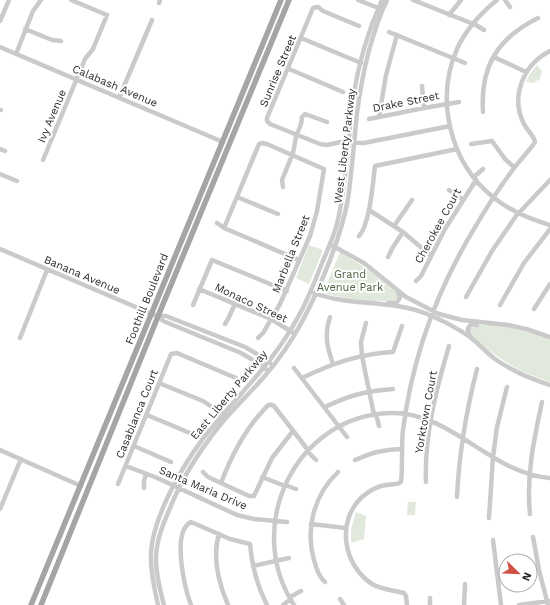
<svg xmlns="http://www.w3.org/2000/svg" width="550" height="605" viewBox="0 0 550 605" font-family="'Work Sans',sans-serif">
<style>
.green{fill:#e1e9dd}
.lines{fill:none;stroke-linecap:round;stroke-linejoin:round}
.minor{stroke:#cacaca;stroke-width:4.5}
.major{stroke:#a5a5a5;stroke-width:5.5}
.labels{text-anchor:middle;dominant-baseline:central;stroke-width:4;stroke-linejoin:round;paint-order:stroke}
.street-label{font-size:11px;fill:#2d2d2d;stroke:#fff}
.park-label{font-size:11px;fill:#4b6341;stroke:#fff}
</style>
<rect width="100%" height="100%" fill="#fff"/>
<!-- green -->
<path class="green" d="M537,65L542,71L540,79L533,83L526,82L530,74Z
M309,245L323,250L309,284L296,278Z
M340,252L369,270L397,293L398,297L397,300C391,302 386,301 381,301C361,302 342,298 323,293Z
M475,325H494L514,328L550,339V382C518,372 497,358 472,336L470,333V329Z
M408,502H416L415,515H407Z
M356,512L366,516L364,539L351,543V529Z"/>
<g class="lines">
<!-- minor -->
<path class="minor" d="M358,0L381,9
M413,0L476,25L484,30
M497,0C481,13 466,29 457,49C435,99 450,163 493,197C510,211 529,219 550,225
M505,0L510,7
M159,3L160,0
M449,15L461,0
M0,21L9,0
M359,26L323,11L318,7L313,8L267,118V121L270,124L320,144L327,145L341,142L364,143L450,126
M25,29L52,40L61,41
M389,32L465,63
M301,38L361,63
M0,47L223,142
M16,54L33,11L41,0
M494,57L526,72
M289,69L343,92
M422,86L424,108
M119,98L152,20
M0,110H1
M483,112C480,66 498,38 538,18
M379,117L386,75L397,35
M369,119L424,108L459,102
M471,144L492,141L505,159L514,167
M0,149L5,151
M43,160L85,59L93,49L107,15L71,0
M0,174L17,181
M474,177L483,169
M283,187L282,180L293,153L296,137L301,124L302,117L305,114L327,122
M449,190L462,199
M237,197L278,214
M369,210L403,232L431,256
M217,223L224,228L299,260
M394,226L412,200
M224,228L259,144L262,143L267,144L324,169L317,211L310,236L280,304L263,333L258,338
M359,236C370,224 373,182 375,166L457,149
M333,246L364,263L406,297L439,314L462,320L508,325L526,329L550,337
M0,249L152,314L158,316H166L245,347L257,354L270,363
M388,257L393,247L403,232
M416,281L421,276L445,229L476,180
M199,289L271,319L292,332
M314,293C351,307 391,299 427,314C442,320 457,328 470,337C479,344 486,352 495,359C511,370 531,379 550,385
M466,297L492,251L516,216L550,180
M388,303H396L398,301L400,297L398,292
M193,305L212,260L287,291
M500,305L524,263L550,229
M534,309L550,284
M158,316L163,321L241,353L258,363L267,370
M330,317C324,334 327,347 333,364
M366,323L361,342L362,356L374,415
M225,324L228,319L235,304
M470,336C467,332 467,327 472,324L477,325
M20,338L47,270
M294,368L347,437
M302,378C333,363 359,354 393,352L402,326
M159,383L203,401L224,415
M325,407C350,395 366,391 393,389
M376,414L379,426
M147,415L190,433
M134,446L171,462
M0,450L81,486
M307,451L316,460
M355,460C370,453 385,449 402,449
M126,466L155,477L237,515L254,519L287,522
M203,472L208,477L249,496H254L272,458L293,431
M262,477L285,486
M426,482C424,437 436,390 449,346
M221,483C231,457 243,432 262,412C264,410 266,406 269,405C271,404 272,405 274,406L308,450
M118,484L171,354L177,353L236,378
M285,485L296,489
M144,488V481L146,474
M457,497C459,453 466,412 477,369
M0,509L21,459
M530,514C526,476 534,439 542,402
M489,518L493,457L497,427L507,387
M311,524L346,528
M219,534C212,557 219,584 228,605
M533,537L539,570L548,605
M493,540L501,605
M253,566L289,558
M325,582C319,577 316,568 314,560C305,529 314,495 338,472
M290,597L301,591
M430,598V605
M340,599L344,605
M158,605C154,588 150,570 151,552C154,512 188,455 214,425C244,389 275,360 298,317C308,300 315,281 322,263C329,247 336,232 339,215C347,177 348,138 353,99C358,65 368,31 382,0
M164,605C160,590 156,575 156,559C156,541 163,524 170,508C182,478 200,450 220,425C233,409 249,394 263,378C279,360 293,339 304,318C322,283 341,237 348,199C352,170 354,141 357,113C362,75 371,34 387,0
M191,605C185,589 171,532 191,522L230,539L250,544C252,565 257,586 267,605
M283,605L291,599
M294,605C243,527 295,416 390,413C451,411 491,474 550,478
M407,605L406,596L404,593C393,590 382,590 372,584C343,565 336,521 362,497C369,491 378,486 386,485C392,484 397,485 401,482C403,465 401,448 403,430C412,359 437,290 474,229C486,208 500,187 514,168C521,159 529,151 535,142C534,136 527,130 524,124C510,96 523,65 550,51
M464,605L465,584
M519,605L549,601"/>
<!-- major -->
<path class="major" d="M31,605L281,0
M41,605L161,309L289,0"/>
</g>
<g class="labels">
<!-- street labels -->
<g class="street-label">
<text transform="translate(278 71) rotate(-67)">Sunrise Street</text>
<text transform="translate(115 86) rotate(23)">Calabash Avenue</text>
<text transform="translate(406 102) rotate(-11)">Drake Street</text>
<text transform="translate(52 116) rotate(-67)">Ivy Avenue</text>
<text transform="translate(345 146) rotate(-83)">West Liberty Parkway</text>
<text transform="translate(438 226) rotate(-61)">Cherokee Court</text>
<text transform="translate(291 254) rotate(-68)">Marbella Street</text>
<text transform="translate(82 275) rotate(23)">Banana Avenue</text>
<text transform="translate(147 299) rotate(-68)">Foothill Boulevard</text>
<text transform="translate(251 303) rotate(25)">Monaco Street</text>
<text transform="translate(229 395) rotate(-50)">East Liberty Parkway</text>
<text transform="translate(426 412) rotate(-80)">Yorktown Court</text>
<text transform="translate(137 414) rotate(-68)">Casablanca Court</text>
<text transform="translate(203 488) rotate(23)">Santa Maria Drive</text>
</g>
<!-- park labels -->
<g class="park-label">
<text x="350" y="274">Grand<tspan x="350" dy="13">Avenue Park</tspan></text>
</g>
</g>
<!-- north arrow -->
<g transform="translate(518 573) rotate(113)"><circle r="19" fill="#ffffff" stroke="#ababab"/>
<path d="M0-3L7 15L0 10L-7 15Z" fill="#cf5045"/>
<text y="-6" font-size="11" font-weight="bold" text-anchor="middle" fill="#2d2d2d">N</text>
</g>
</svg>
